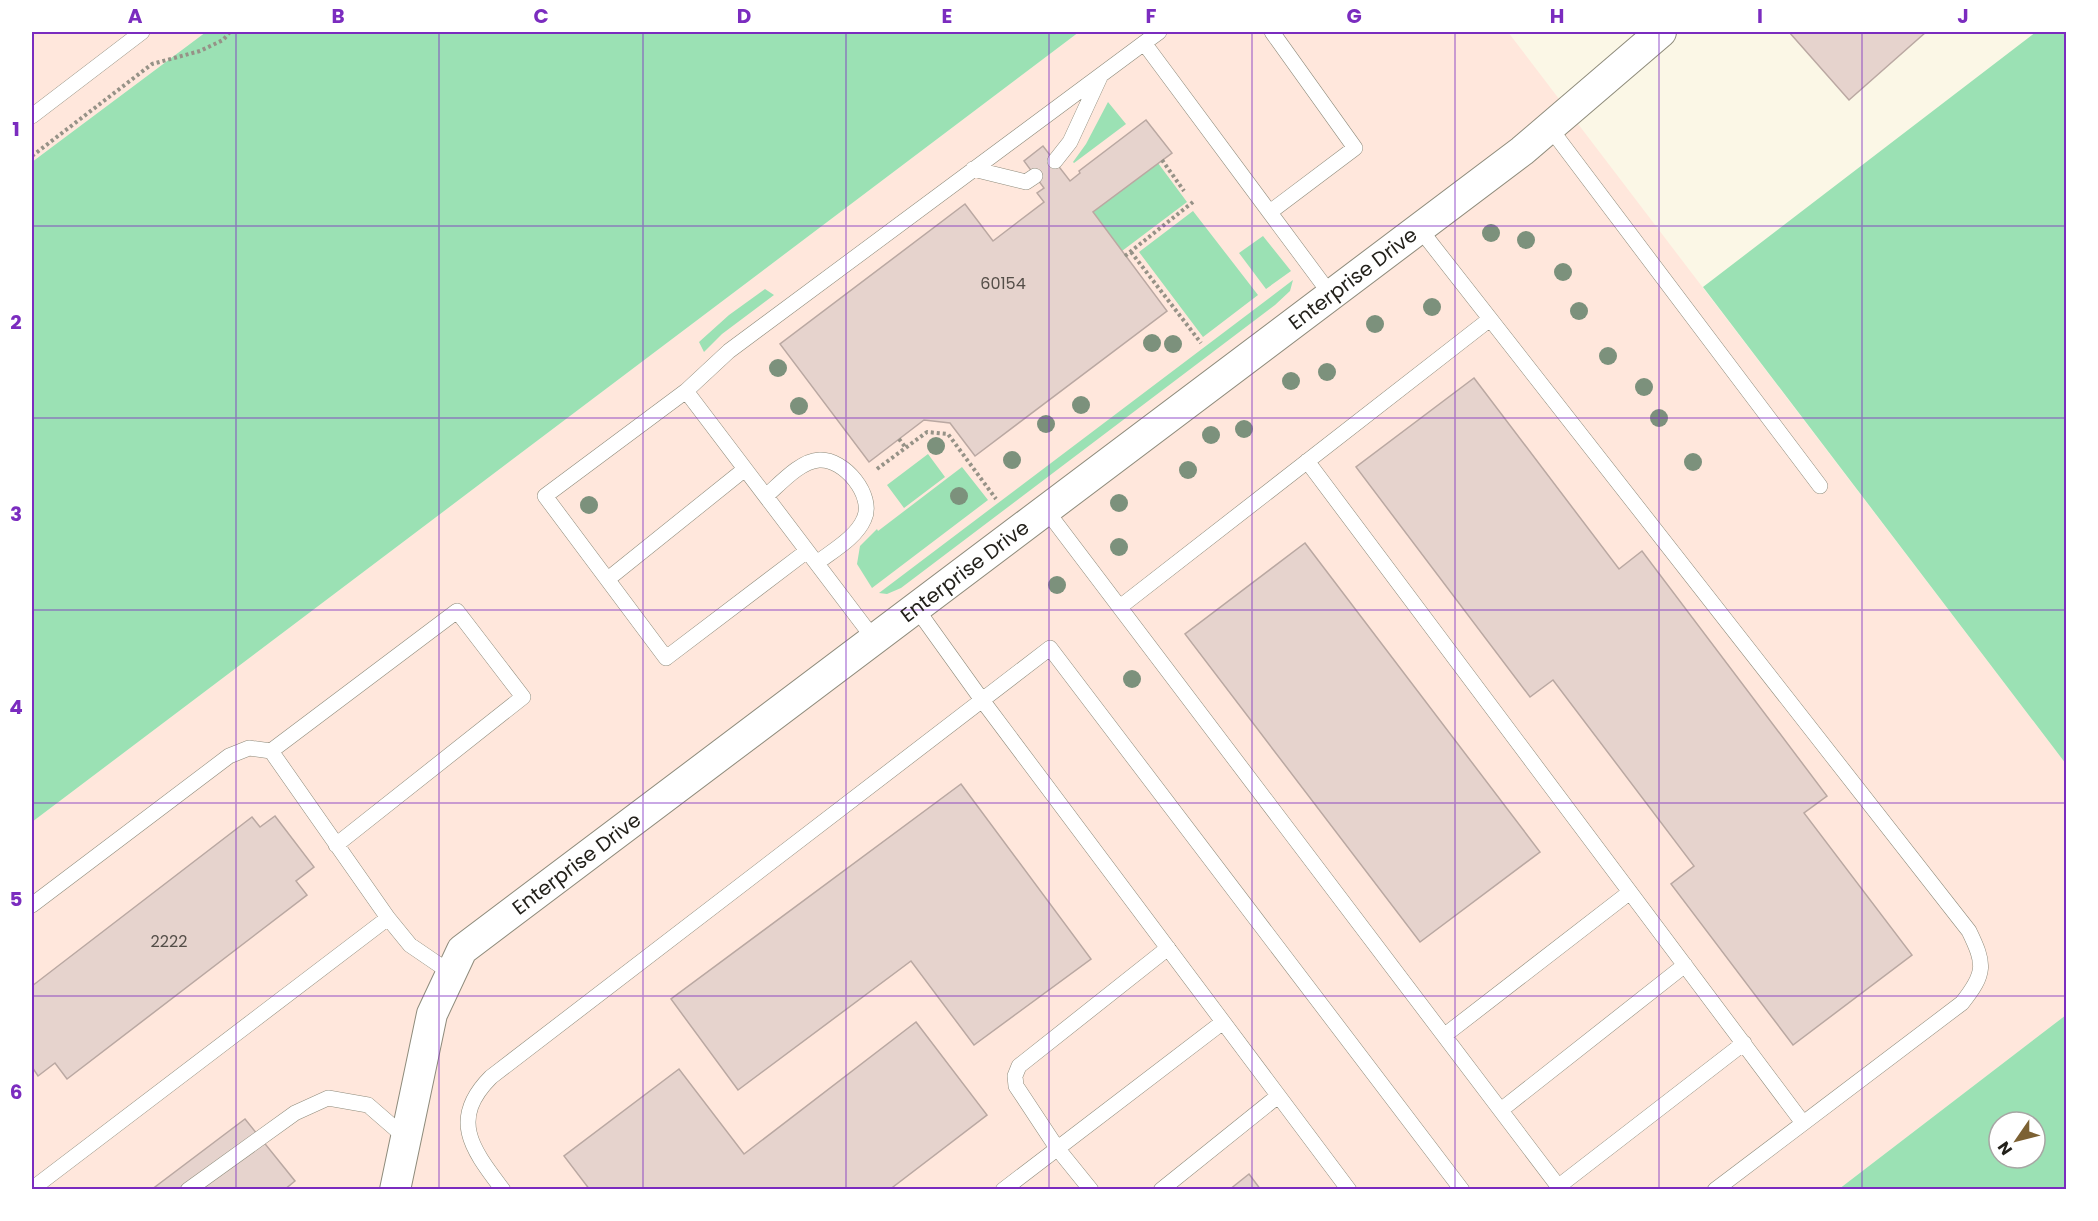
<svg xmlns="http://www.w3.org/2000/svg" width="2098" height="1221" viewBox="0 0 2098 1221" font-family="Poppins,sans-serif">
<style>
.commercial{fill:#ffe7dc}
.green{fill:#9be1b4;fill-rule:evenodd}
.building{fill:#e6d3cd;stroke:#baa8a2;stroke-width:1.5}
.lines{fill:none;stroke-linecap:round;stroke-linejoin:round}
.lane-casing{stroke:#8e8b7b;stroke-width:16}
.street-casing{stroke:#8e8b7b;stroke-width:32}
.path{stroke:#969287;stroke-width:4;stroke-dasharray:3 3;stroke-linecap:butt}
.lane{stroke:#fff;stroke-width:15}
.street{stroke:#fff;stroke-width:30}
.tree{fill:#7c917c}
.grid{fill:none;stroke:#7b2cbf;stroke-width:1.5;stroke-opacity:0.55}
.labels{text-anchor:middle;dominant-baseline:central;stroke-width:5;stroke-linejoin:round;paint-order:stroke}
.number-label{font-size:16px;fill:#544e48}
.street-label{font-size:20px;fill:#23211b;stroke:#fff}
.neatline{fill:none;stroke:#7b2cbf;stroke-width:2}
.grid-label{font-size:20px;text-anchor:middle;font-weight:bold;fill:#7b2cbf}
</style>
<rect width="100%" height="100%" fill="#fbf7e6"/>
<!-- commercial -->
<path class="commercial" d="M32,32H206L32,162Z
M1079,32H1508L2066,764V1015L1839,1189L32,1190V822Z"/>
<!-- green -->
<path class="green" d="M206,32H1079L32,822V162Z
M2036,32H2066V764L1703,287Z
M1108,102L1126,124L1074,163L1073,162L1086,144Z
M1158,163L1187,202L1122,251L1093,212Z
M1193,211L1258,295L1203,337L1139,252Z
M1263,236L1291,271L1266,289L1239,253Z
M1293,280L1290,291L1275,305L901,588L887,594L879,593Z
M765,289L774,295L722,334L704,352L699,342L729,315Z
M928,454L945,477L904,508L887,485Z
M962,467L988,500L872,588L857,564L860,546L877,529L878,531Z
M2066,1015V1189H1839ZM1999,1122H2035V1158H1999Z"/>
<!-- building -->
<path class="building" d="M1789,32H1926L1849,100Z
M1146,120L1172,153L1093,212L1167,311L975,456L950,423L924,420L869,462L780,344L965,204L993,241L1044,202L1037,193L1044,188L1024,161L1043,146L1070,181L1080,173L1079,171Z
M1474,378L1619,569L1642,551L1827,796L1804,813L1912,955L1793,1045L1671,884L1694,866L1553,680L1530,697L1356,467Z
M1305,543L1540,852L1420,942L1185,634Z
M961,784L1091,959L974,1045L911,961L738,1090L671,999Z
M275,816L314,867L296,881L307,895L67,1079L55,1063L38,1076L32,1067V986L252,817L260,827Z
M916,1022L987,1115L889,1190H590L564,1156L679,1069L744,1154Z
M245,1119L295,1181L284,1190H151Z
M1249,1174L1261,1190H1229Z"/>
<g class="lines">
<!-- lane casing -->
<g class="lane-casing">
<path id="lane" d="M1144,43L1159,32
M32,116L142,32
M1550,128L1820,486
M1055,161L1070,142L1100,77
M973,169L1026,182L1035,176
M1270,212L1355,148L1272,32
M1419,228L1969,931C1985,964 1986,973 1962,1003L1715,1190
M686,391L545,496L666,658L807,551
M1307,461L1803,1123
M766,496C780,484 800,461 819,460C844,458 875,496 864,519C856,538 832,551 817,563
M1046,510L1561,1190
M608,579L745,469
M1120,607L1490,319
M916,608L982,700L1349,1190
M874,639L686,391L729,351L1144,43L1331,295
M271,751L388,918L410,945L451,973
M32,905L229,756L249,748L271,751L457,611L523,697L336,845
M1445,1035L1630,892
M1501,1110L1685,965
M1559,1186L1744,1043
M32,1189L388,918
M188,1190L295,1113L328,1098L368,1105L406,1138
M503,1190C473,1150 448,1120 491,1077L1050,648L1462,1190
M1003,1190L1223,1022
M1091,1190L1057,1148L1016,1086L1015,1076L1019,1066L1168,948
M1161,1190L1278,1096"/>
</g>
<!-- street casing -->
<g class="street-casing">
<g id="street">
<path id="s1" d="M395,1190L432,1014L462,950L1522,151L1661,32"/>
</g>
</g>
<!-- path -->
<path class="path" d="M32,156L152,64L200,51L223,40L230,32
M1162,160L1184,191
M1131,252L1201,343
M1125,256L1193,202
M899,439L906,448
M877,469L927,432L948,434L996,499"/>
<!-- lane -->
<use href="#lane" class="lane"/>
<!-- street -->
<use href="#street" class="street"/>
</g>
<!-- trees -->
<g class="tree">
<circle cx="1491" cy="233" r="9"/>
<circle cx="1526" cy="240" r="9"/>
<circle cx="1563" cy="272" r="9"/>
<circle cx="1432" cy="307" r="9"/>
<circle cx="1579" cy="311" r="9"/>
<circle cx="1375" cy="324" r="9"/>
<circle cx="1152" cy="343" r="9"/>
<circle cx="1173" cy="344" r="9"/>
<circle cx="1608" cy="356" r="9"/>
<circle cx="778" cy="368" r="9"/>
<circle cx="1327" cy="372" r="9"/>
<circle cx="1291" cy="381" r="9"/>
<circle cx="1644" cy="387" r="9"/>
<circle cx="1081" cy="405" r="9"/>
<circle cx="799" cy="406" r="9"/>
<circle cx="1659" cy="418" r="9"/>
<circle cx="1046" cy="424" r="9"/>
<circle cx="1244" cy="429" r="9"/>
<circle cx="1211" cy="435" r="9"/>
<circle cx="936" cy="446" r="9"/>
<circle cx="1012" cy="460" r="9"/>
<circle cx="1693" cy="462" r="9"/>
<circle cx="1188" cy="470" r="9"/>
<circle cx="959" cy="496" r="9"/>
<circle cx="1119" cy="503" r="9"/>
<circle cx="589" cy="505" r="9"/>
<circle cx="1119" cy="547" r="9"/>
<circle cx="1057" cy="585" r="9"/>
<circle cx="1132" cy="679" r="9"/>
</g>
<!-- grid -->
<path class="grid" d="M236,32V1190M439,32V1190M643,32V1190M846,32V1190M1049,32V1190M1252,32V1190M1455,32V1190M1659,32V1190M1862,32V1190M32,226H2066M32,418H2066M32,610H2066M32,803H2066M32,996H2066"/>
<g class="labels">
<!-- number labels -->
<g class="number-label">
<text x="1003" y="283">60154</text>
<text x="169" y="941">2222</text>
</g>
<!-- street labels -->
<g class="street-label">
<text stroke="none"><textPath href="#s1" startOffset="1366">Enterprise Drive</textPath></text>
<text stroke="none"><textPath href="#s1" startOffset="880">Enterprise Drive</textPath></text>
<text stroke="none"><textPath href="#s1" startOffset="394">Enterprise Drive</textPath></text>
</g>
</g>
<!-- border -->
<rect width="2098" height="1221" fill="none" stroke="#ffffff" stroke-width="66"/>
<!-- north arrow -->
<g transform="translate(2017 1140) rotate(235)"><circle r="28" fill="#ffffff" stroke="#a7a6a4" stroke-width="1.5"/>
<path d="M0-4.5L10 22L0 15L-10 22Z" fill="#7c6133"/>
<text y="-9" font-size="16" font-weight="bold" text-anchor="middle" fill="#23211b">N</text>
</g>
<rect x="33" y="33" width="2032" height="1155" class="neatline"/>
<g class="grid-label">
<text x="135" y="23">A</text>
<text x="338" y="23">B</text>
<text x="541" y="23">C</text>
<text x="744" y="23">D</text>
<text x="947" y="23">E</text>
<text x="1151" y="23">F</text>
<text x="1354" y="23">G</text>
<text x="1557" y="23">H</text>
<text x="1760" y="23">I</text>
<text x="1963" y="23">J</text>
<text x="16" y="136">1</text>
<text x="16" y="329">2</text>
<text x="16" y="521">3</text>
<text x="16" y="714">4</text>
<text x="16" y="906">5</text>
<text x="16" y="1099">6</text>
</g>
</svg>
